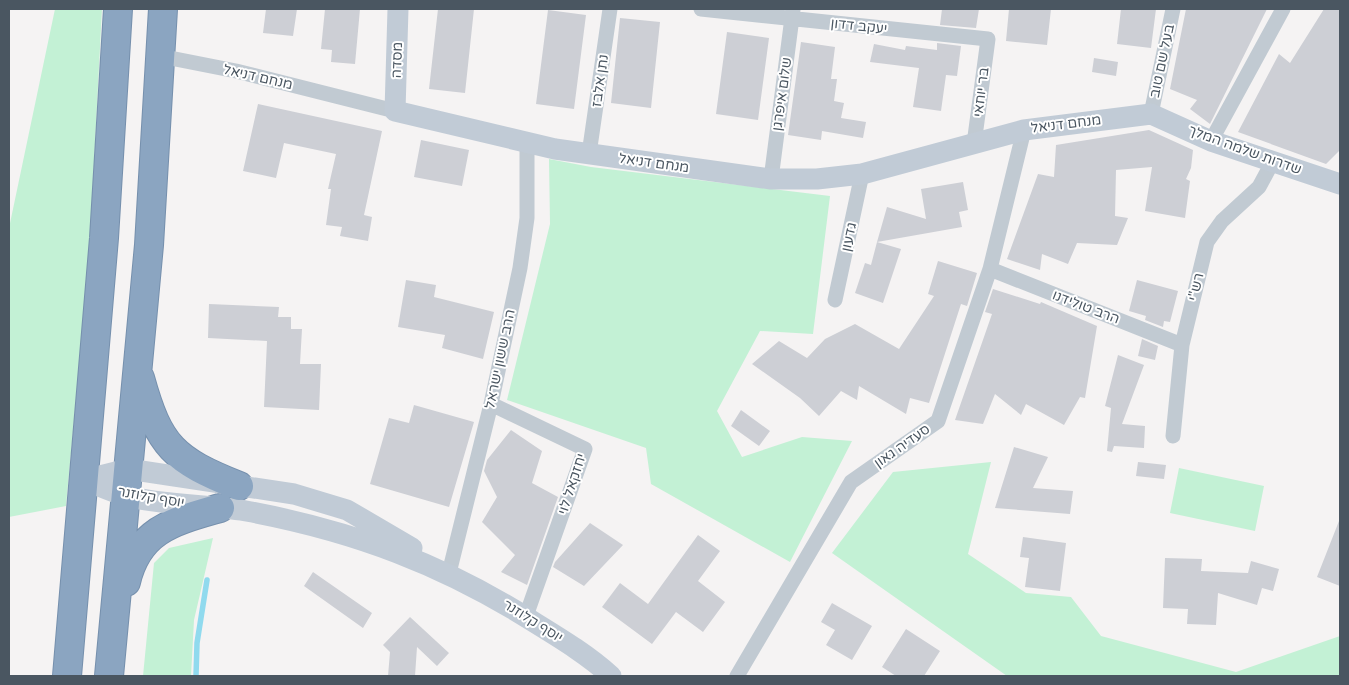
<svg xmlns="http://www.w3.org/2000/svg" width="1349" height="685" viewBox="0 0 1349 685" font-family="'Varela Round',Heebo,sans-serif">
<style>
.green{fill:#c3f1d5}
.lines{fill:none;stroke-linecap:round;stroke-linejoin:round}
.stream{stroke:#90daee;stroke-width:5.5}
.building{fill:#cdcfd5}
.highway-casing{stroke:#7690ad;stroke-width:30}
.street{stroke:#c1cad2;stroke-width:15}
.secondary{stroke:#c1cbd6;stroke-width:21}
.highway{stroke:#8ba5c1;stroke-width:28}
.labels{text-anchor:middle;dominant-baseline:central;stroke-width:4;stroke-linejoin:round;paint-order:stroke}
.street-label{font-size:14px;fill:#4a5661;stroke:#fff}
</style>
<rect width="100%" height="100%" fill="#f5f3f3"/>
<!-- green -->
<path class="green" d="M55,9H102L89,260L66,506L9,517V228Z
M549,159L591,167L830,196L813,334L760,331L717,411L742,457L802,437L852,441L790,562L651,484L646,448L507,400L550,224Z
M991,462L968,554L1026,593L1071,597L1101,636L1236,672L1340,636V676H1007L832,553L893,472Z
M1179,468L1264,486L1255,531L1170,513Z
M213,538L194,620L191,676H143L154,563L169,548Z"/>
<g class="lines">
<!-- stream -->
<path class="stream" d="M196,676L197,643L207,580"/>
</g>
<!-- building -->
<path class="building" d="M266,9H297L293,36L263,33Z
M325,9H360L355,64L331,62L332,50L321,49Z
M438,9H474L465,93L429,89Z
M942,9H979L976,28L940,25Z
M1009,9H1051L1047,45L1006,41Z
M1121,9H1156L1151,48L1117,44Z
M1186,9H1267L1210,124L1190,109L1197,100L1170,89Z
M1324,9H1340V150L1326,164L1238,132L1279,54L1290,63Z
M548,10L586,15L574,109L536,104Z
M620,18L660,22L651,108L611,103Z
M727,32L769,38L758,120L716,114Z
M801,42L835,47L831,79H837L834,101L844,103L841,118L866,122L863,138L822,131L821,140L788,135Z
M937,43L961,46L957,76L946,75L941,111L913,107L919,68L870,62L874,44L905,50L906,46L937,50Z
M1094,58L1118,62L1116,76L1092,72Z
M258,104L382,131L364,215L372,217L368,241L340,236L342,227L326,225L331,189H328L336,154L284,143L276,178L243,171Z
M1149,130L1193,150L1191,168L1186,179L1190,181L1185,218L1145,211L1152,167L1116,170L1115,216L1128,218L1117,245L1077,243L1068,264L1042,254L1040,270L1007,259L1038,174L1054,177L1056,145Z
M421,140L469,150L462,186L414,177Z
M963,182L968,210L959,212L962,227L877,242L887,207L926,219L921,189Z
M877,242L901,249L883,303L855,293L865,263L871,265Z
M938,261L977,273L967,306L961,304L929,403L910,398L906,414L859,386L857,400L841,391L819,416L800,398L752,364L779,341L807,358L825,339L855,324L899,349L934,296L928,294Z
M406,280L436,285L434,297L494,312L483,359L442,348L445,335L398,327Z
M1137,280L1178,291L1170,322L1164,321L1163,327L1145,320L1146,316L1129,311Z
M993,289L1040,304L1041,302L1097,326L1085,398L1080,397L1064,425L1026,404L1021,415L995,394L983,424L955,420L992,314L985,312Z
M209,304L279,307L278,317H291V329H302L300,364H321L319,410L264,407L267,341L208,338Z
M1142,339L1158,346L1155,360L1138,356Z
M1118,355L1144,365L1122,424L1145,426L1144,448L1114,446L1112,452L1107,451L1111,408L1105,406Z
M414,405L474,422L449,507L370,484L389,418L409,423Z
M741,410L770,431L759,446L731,426Z
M511,430L542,451L532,483L558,497L527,585L501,572L515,555L482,522L497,497L484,471L487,460Z
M1014,447L1048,457L1033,488L1073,491L1070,514L995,508Z
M1138,462L1166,465L1164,479L1136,476Z
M1339,521L1340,522V586L1317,577Z
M590,523L623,545L584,586L553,567L555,562Z
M698,535L720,551L698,581L725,602L703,632L676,612L652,644L602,607L620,583L648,604Z
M1023,537L1066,543L1060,591L1025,587L1029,558L1020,557Z
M1165,558L1202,559L1201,571L1248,573L1251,561L1279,569L1273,591L1262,588L1257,605L1218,593L1216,625L1187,624L1188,609L1163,608Z
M313,572L372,613L363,628L304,586Z
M832,603L872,626L852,660L826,645L835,630L821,622Z
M410,617L449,653L437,666L417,647L415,676H388L390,652L383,645Z
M906,629L940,651L924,676H896L882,667Z"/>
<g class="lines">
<!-- highway casing -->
<g class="highway-casing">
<path id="highway" d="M140,378C159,447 174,460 239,486
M126,582C138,529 175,521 220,508
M67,676L104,238L118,9
M109,676L149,245L163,9"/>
</g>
<!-- street -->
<path class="street" d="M701,9L988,39L974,144
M160,56L236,71L395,111
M1151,114L1173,9
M1211,141L1283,9
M589,154L610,9
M771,179L793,10
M990,269L1182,345
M835,300L862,174
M491,404L585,449L526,616
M1173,436L1182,345L1207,242L1222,221L1259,187L1273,161
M449,573L491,404L520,268L527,218V141
M737,676L851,482L938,421L990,269L1024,130"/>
<!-- secondary -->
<path class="secondary" d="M398,9L395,111L555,149L771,179H817L862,174L1024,130L1151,114L1211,141L1340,184
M84,480C97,485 112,492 126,496C165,506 207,504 246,511C354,531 445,565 537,624C563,640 589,656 611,676
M84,480L128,469L294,494L347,510L412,548"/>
<!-- highway -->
<use href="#highway" class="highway"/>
</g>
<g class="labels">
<!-- street labels -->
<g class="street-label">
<text transform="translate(859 26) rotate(6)">יעקב דדון</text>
<text transform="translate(397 60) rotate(-88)">מסדה</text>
<text transform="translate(1162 61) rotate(-78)">בעל שם טוב</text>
<text transform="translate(258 77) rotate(13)">מנחם דניאל</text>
<text transform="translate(600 81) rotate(-82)">נתן אלבז</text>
<text transform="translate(981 92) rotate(-83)">בר יוחאי</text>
<text transform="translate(782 94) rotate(-82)">שלום איפרגן</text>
<text transform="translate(1066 124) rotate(-7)">מנחם דניאל</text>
<text transform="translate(1245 150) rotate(20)">שדרות שלמה המלך</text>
<text transform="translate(654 163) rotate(8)">מנחם דניאל</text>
<text transform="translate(849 237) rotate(-78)">גדעון</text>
<text transform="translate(1196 287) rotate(-76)">רש"י</text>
<text transform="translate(1086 307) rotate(21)">הרב טולידנו</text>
<text transform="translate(500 359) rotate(-78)">הרב ששון ישראל</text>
<text transform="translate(902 446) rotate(-35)">סעדיה גאון</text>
<text transform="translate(572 484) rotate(-72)">יחזקאל לוי</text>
<text transform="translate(151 497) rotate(10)">יוסף קלוזנר</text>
<text transform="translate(533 621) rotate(32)">יוסף קלוזנר</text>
</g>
</g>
<!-- border -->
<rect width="1349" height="685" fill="none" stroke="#4a5661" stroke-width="20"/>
</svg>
